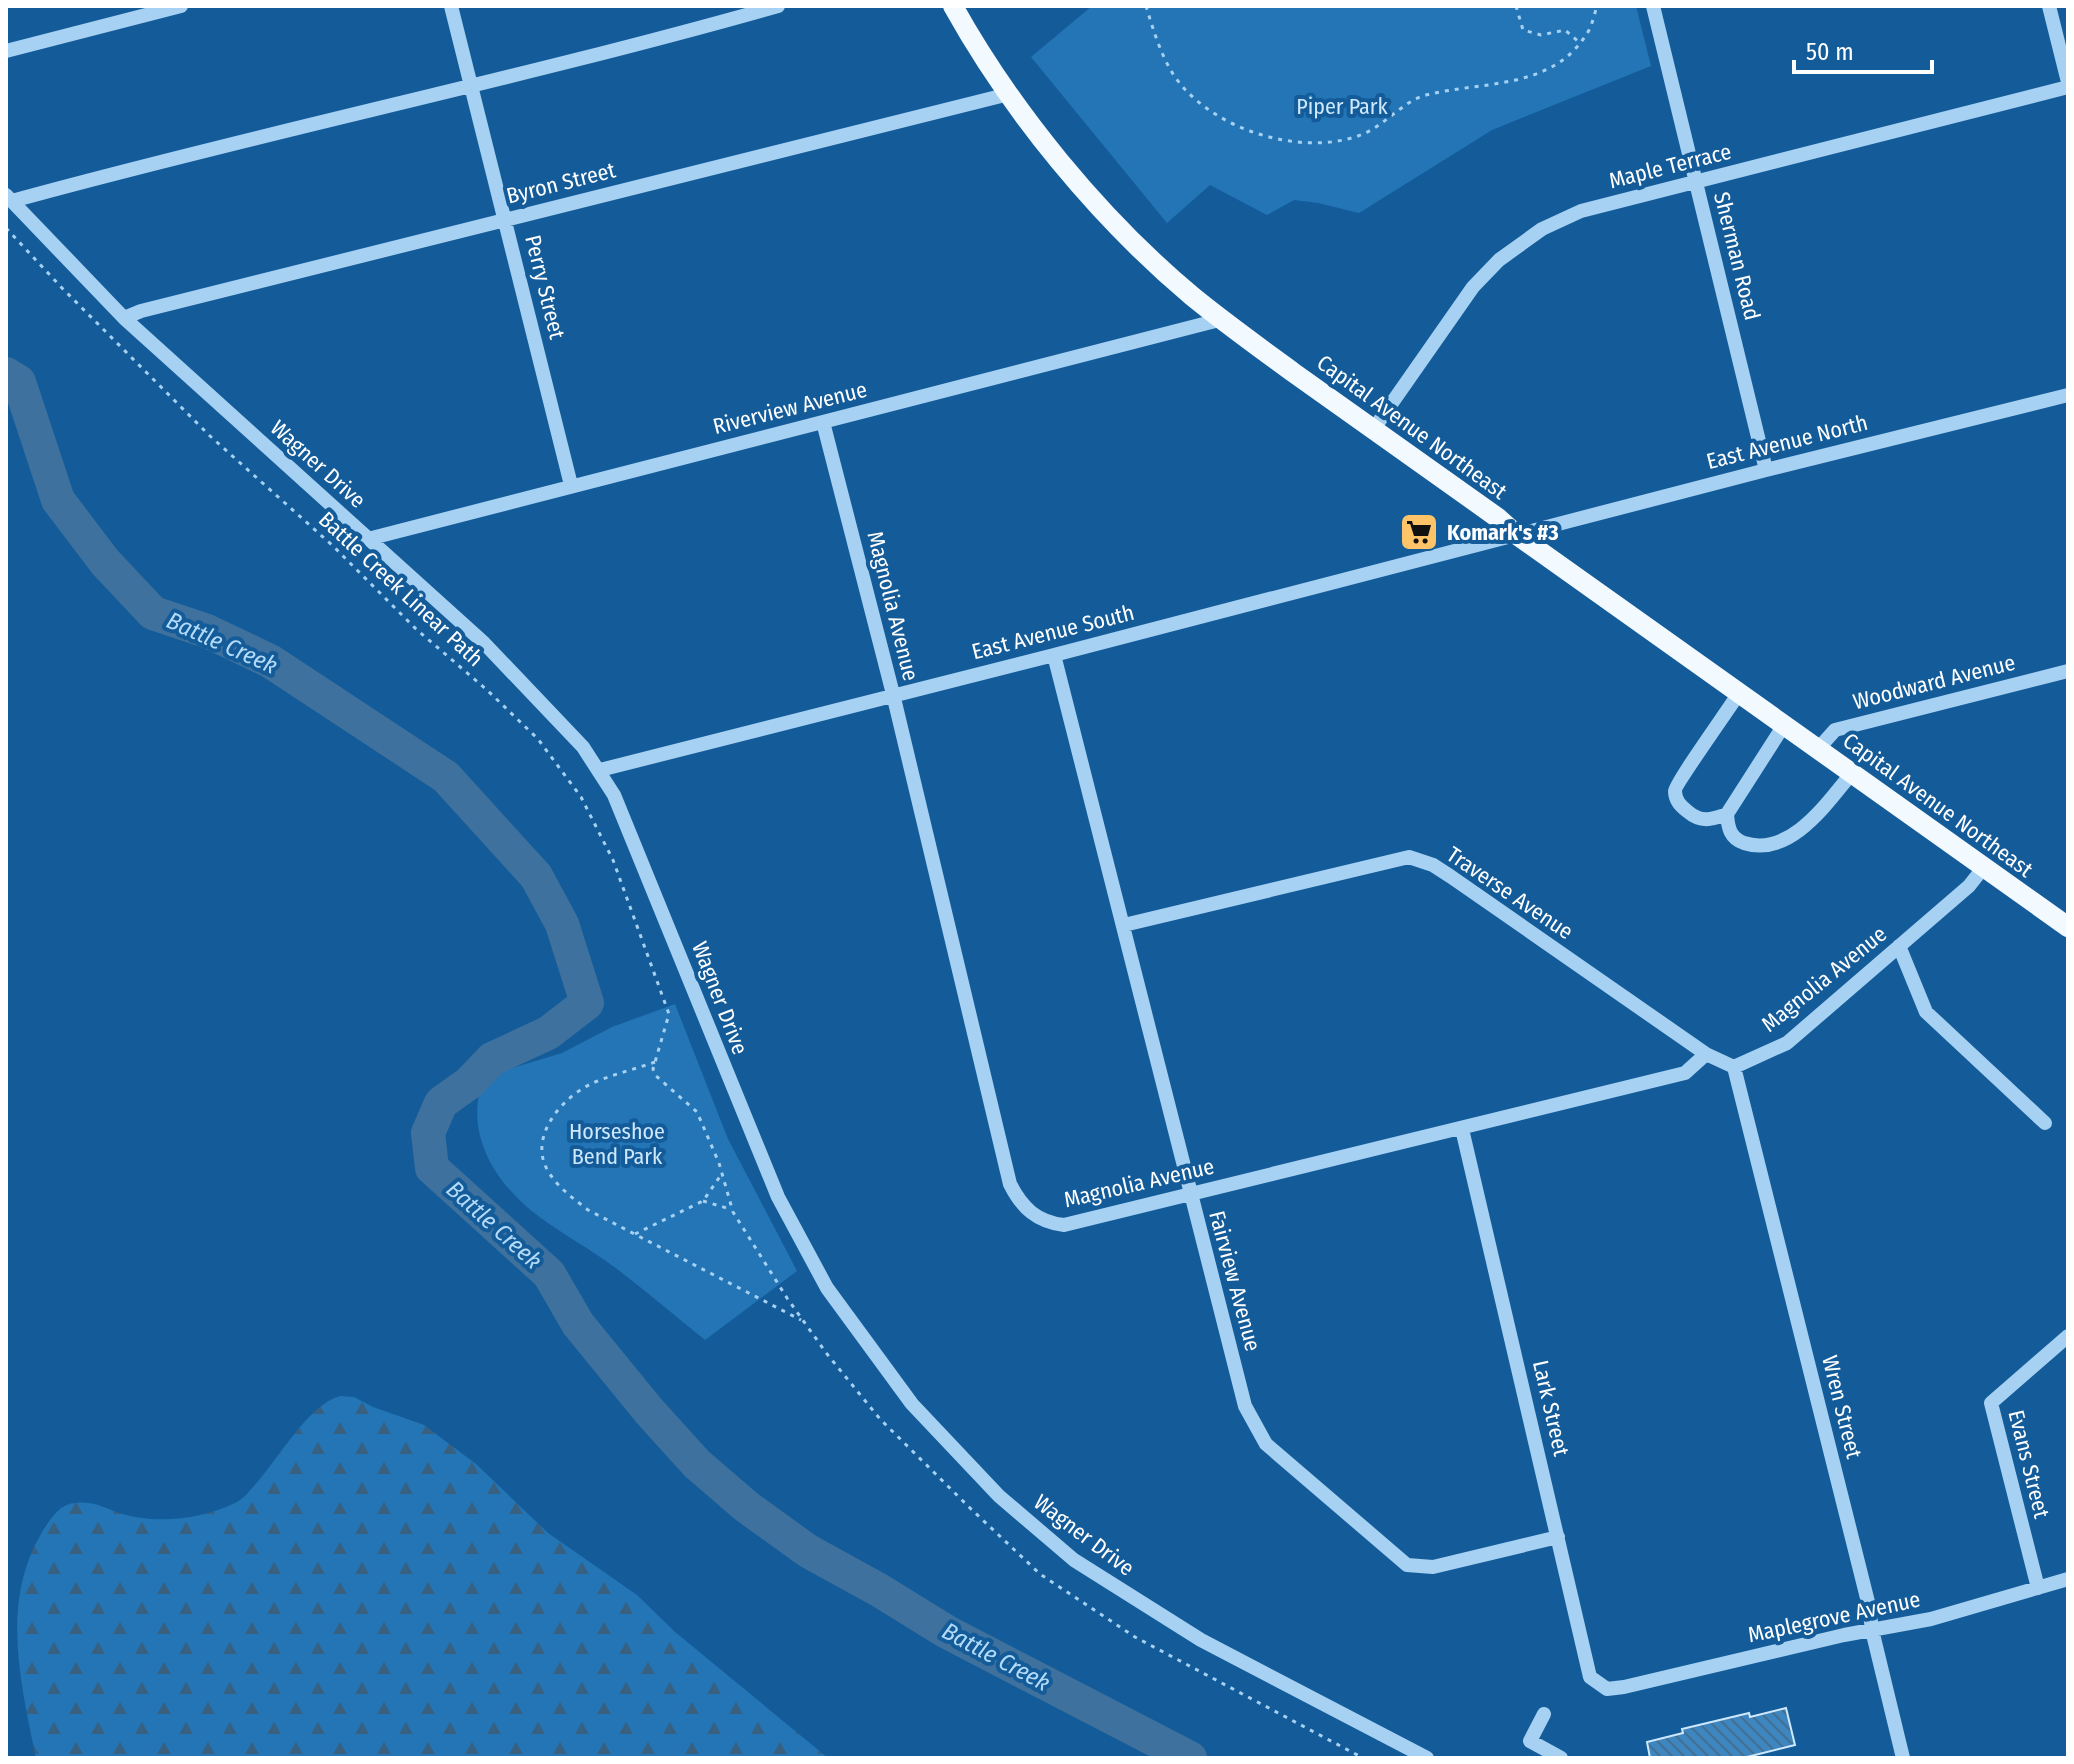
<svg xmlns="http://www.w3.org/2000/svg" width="2074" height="1764" viewBox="0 0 2074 1764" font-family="'Fira Sans Condensed',sans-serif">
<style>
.forest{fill:url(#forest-firs)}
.green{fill:#2375b6}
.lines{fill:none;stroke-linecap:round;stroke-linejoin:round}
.river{stroke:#3e719d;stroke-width:34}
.building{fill:url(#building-back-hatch);stroke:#cee8fd;stroke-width:2}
.path{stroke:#a6d1f3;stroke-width:3;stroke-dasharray:4 6;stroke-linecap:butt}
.minor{stroke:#a6d1f3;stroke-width:14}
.major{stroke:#f2f9ff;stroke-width:20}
.labels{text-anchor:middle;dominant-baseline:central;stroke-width:8;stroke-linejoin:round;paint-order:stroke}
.park-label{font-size:22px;fill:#cee8fd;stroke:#145c99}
.street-label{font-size:22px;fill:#fff;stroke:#145c99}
.poi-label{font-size:22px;font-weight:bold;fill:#fff;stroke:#145c99;text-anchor:start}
.water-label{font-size:24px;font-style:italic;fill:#b3dbf9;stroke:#145c99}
</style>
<defs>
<pattern id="forest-firs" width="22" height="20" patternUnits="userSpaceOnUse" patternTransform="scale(2)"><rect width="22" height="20" fill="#2375b6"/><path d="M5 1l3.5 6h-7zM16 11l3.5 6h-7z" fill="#386081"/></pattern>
<pattern id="building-back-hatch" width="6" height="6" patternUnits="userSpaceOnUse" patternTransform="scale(2)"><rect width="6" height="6" fill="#3d86c0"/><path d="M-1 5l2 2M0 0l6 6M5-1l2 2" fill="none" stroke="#436f92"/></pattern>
</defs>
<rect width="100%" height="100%" fill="#145c99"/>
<!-- forest -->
<path class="forest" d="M340,1396L354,1397L373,1407L424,1425L476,1464L548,1533L637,1595L675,1632L828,1758H36C20,1680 0,1599 44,1529C52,1517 60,1504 75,1503C91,1501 103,1507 116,1512C153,1525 200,1520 235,1503C242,1500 248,1493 253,1487C277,1462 307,1405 340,1396Z"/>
<!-- green -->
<path class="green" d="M1092,6H1636L1651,66L1492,130L1359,213L1318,203L1294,200L1267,215L1210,185L1167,223L1031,57Z
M675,1004L728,1139L797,1271L705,1340C674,1315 644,1289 613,1266C590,1249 564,1235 541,1218C496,1186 461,1131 485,1076L562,1053L612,1027Z"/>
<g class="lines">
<!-- river -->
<path class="river" d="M6,374L19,382L58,500L105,562L153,613L207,631L270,661L446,777L536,876L562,924L587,1003L548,1033L492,1059L469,1083L441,1103L428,1133L432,1168L549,1274L578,1324L649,1411L697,1464L747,1507L808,1551L879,1590L947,1632L1190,1758"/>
</g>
<!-- building -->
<path class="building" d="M1786,1708L1795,1745L1743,1758H1650L1647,1742L1683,1733L1682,1729L1749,1713L1750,1717Z"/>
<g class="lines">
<!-- path -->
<path class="path" d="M1146,6C1153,29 1160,53 1173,74C1208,128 1298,157 1358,136C1383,128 1401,102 1426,95C1482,81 1551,90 1586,35C1592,27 1594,15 1597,6
M1516,6L1523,30L1541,35L1565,30L1580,43
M6,228L62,288L210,436L333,546L416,629L487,690L538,739L581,797L613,860L669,1014L653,1069L655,1075L697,1112L719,1163L733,1212L787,1298L827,1354L880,1419L970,1508L1040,1574L1135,1637L1363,1758
M655,1062C635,1069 615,1074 595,1082C564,1095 527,1136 548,1171C558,1188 573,1198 588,1210L801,1320
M703,1201L730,1209
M635,1234L703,1201L721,1175"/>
<!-- minor -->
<path class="minor" d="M451,6L571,485
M1653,6L1766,470
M2049,6L2068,82
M6,51L181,6
M6,195L124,318L484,643L583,747L614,795L778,1197L827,1288L912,1404L999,1496L1074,1560L1201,1640L1427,1758
M12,201C266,131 525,78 778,6
M124,318L141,311L1009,94
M823,422L893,694L1010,1184C1022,1208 1037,1222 1064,1225L1685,1073L1706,1054L1734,1067L1787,1043L1969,886L1984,867
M1373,430L1473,287L1499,260L1542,229L1581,211L2068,87
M368,539L1223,319
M1054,655L1245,1406L1266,1444L1407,1565L1433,1567L1558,1537
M1784,725L1727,814C1728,828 1730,838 1744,843C1790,858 1827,803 1852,773
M1818,749L1835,730L2068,671
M600,770L1054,655L1766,470L2068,395
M1727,814C1711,820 1701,823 1687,811C1681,806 1675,801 1675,791C1675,784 1731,706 1739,693
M1124,925L1409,857L1433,865L1450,876L1706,1054
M1899,946L1926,1012L2045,1123
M1734,1067L1869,1606L1872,1630L1903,1758
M1462,1129L1590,1677L1607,1689L1624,1687L1844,1635L1931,1619L2068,1579
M2038,1588L1991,1403L2068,1336
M1544,1714L1530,1741L1561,1758"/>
<!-- major -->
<path class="major" d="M953,6C1012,112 1099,218 1192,296C1225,323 1260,348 1294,373C1362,422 1430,470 1498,518L1517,535L2068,927"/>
</g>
<!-- icons -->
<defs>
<g id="supermarket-square" transform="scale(2)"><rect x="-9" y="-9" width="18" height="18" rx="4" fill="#ffc368" stroke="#145c99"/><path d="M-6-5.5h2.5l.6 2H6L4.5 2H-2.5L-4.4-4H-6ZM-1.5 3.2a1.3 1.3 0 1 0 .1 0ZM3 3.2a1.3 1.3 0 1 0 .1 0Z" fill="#111"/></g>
</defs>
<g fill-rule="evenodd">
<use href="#supermarket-square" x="1419" y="532"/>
</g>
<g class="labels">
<!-- park labels -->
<g class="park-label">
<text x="1342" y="106">Piper Park</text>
<text x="617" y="1131">Horseshoe<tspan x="617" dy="25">Bend Park</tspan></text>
</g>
<!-- street labels -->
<g class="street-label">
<text transform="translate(1670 166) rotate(-14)">Maple Terrace</text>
<text transform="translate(561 183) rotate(-14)">Byron Street</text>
<text transform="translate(1737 256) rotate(76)">Sherman Road</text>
<text transform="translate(545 287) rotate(76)">Perry Street</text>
<text transform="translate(790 408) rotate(-14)">Riverview Avenue</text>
<text transform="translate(1412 427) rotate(36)">Capital Avenue Northeast</text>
<text transform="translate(1787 442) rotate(-14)">East Avenue North</text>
<text transform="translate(318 464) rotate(42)">Wagner Drive</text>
<text transform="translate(401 589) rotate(43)">Battle Creek Linear Path</text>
<text transform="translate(893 606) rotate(76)">Magnolia Avenue</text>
<text transform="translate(1053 632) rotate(-14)">East Avenue South</text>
<text transform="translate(1934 682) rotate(-14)">Woodward Avenue</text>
<text transform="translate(1938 805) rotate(36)">Capital Avenue Northeast</text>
<text transform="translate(1510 893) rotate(34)">Traverse Avenue</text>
<text transform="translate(1824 979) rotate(-39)">Magnolia Avenue</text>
<text transform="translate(720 998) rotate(69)">Wagner Drive</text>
<text transform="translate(1139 1183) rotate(-13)">Magnolia Avenue</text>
<text transform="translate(1235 1281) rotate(75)">Fairview Avenue</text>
<text transform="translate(1842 1407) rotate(76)">Wren Street</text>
<text transform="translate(1551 1408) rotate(77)">Lark Street</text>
<text transform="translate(2029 1464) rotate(76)">Evans Street</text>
<text transform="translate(1084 1535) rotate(37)">Wagner Drive</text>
<text transform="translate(1834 1617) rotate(-12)">Maplegrove Avenue</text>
</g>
<!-- poi labels -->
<g class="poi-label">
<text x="1447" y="532">Komark's #3</text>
</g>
<!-- water labels -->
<g class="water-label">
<text transform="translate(222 643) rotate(24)">Battle Creek</text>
<text transform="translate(494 1225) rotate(42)">Battle Creek</text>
<text transform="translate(996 1657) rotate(28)">Battle Creek</text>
</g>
</g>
<!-- border -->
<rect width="2074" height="1764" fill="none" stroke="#ffffff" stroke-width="16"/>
<!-- scale -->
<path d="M1794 60v12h138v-12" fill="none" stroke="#ffffff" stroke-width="4"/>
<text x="1806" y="60" font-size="24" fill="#ffffff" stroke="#145c99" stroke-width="6" paint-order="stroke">50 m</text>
</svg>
